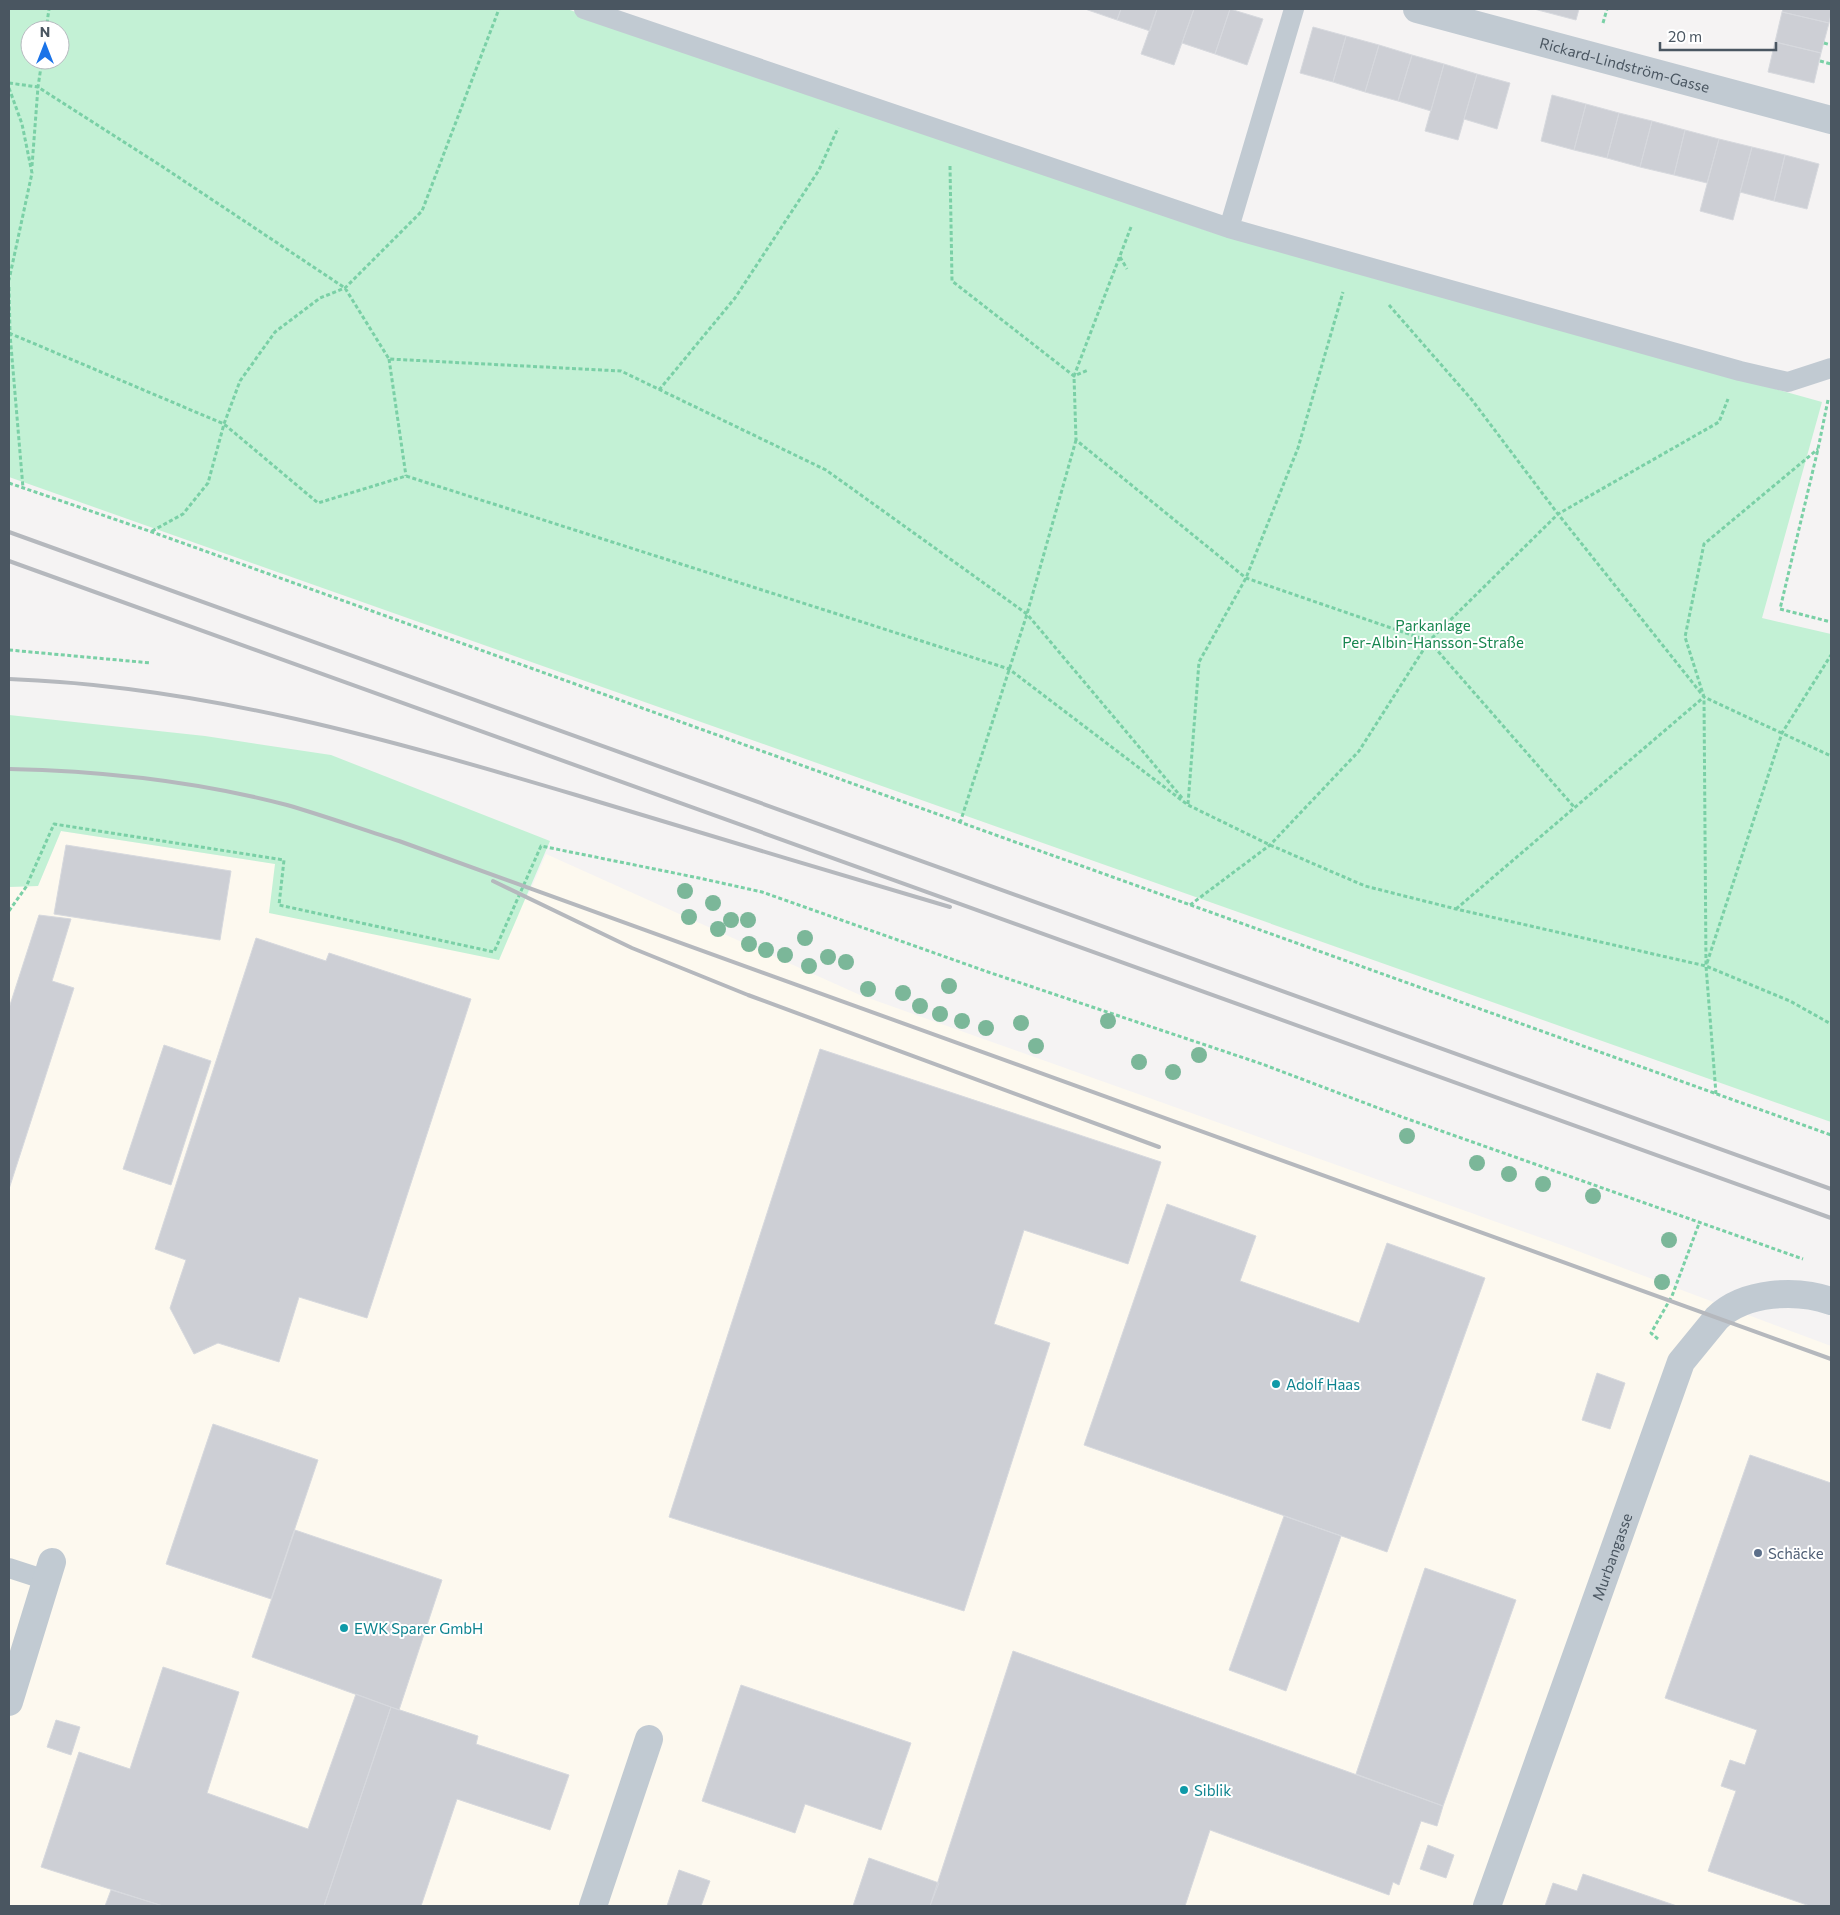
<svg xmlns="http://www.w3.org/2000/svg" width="1840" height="1915" viewBox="0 0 1840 1915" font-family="Commissioner,sans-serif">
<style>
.commercial{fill:#fdf9ef}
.green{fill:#c3f1d5;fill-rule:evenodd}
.building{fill:#cdcfd5;stroke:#d7d9de}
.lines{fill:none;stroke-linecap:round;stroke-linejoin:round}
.path{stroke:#7ad0a6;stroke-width:3;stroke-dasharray:4 2.5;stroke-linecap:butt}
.lane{stroke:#c1cad2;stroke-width:20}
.street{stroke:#c1cad2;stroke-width:28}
.rail{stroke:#b5b8bd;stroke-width:4}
.tree{fill:#7bb799}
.culture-dot{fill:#0f9aa8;stroke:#fff;stroke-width:2}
.service-dot{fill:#5c6f8a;stroke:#fff;stroke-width:2}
.labels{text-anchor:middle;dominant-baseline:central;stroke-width:4;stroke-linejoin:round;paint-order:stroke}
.street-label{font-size:15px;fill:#4a5661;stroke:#fff}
.park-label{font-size:15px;fill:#17864f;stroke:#fff}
.culture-label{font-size:15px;fill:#0d838f;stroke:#fff;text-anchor:start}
.service-label{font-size:15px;fill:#4e5e75;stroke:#fff;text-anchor:start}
</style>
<rect width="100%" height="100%" fill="#f5f3f3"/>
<!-- commercial -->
<path class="commercial" d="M61,831L276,864L269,913L527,898L546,854L860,995L1567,1247L1831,1346V1906H9V887L38,886Z"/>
<!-- green -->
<path class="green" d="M9,9H567L1211,232L1822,402L1762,618L1831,634V1122L9,477ZM30,30H60V60H30Z
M9,715L205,736L331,755L550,841L499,960L269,913L275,864L61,831L38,886L9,887Z"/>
<!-- building -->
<path class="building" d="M1085,9H1121L1117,20Z
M1121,9H1157L1150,31L1117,20Z
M1157,9H1194L1174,65L1141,54Z
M1194,9H1230L1215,54L1182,43Z
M1230,9L1263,19L1247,65L1215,54Z
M1534,9H1579L1576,20Z
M1783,9H1831V13L1829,23L1782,12Z
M1782,12L1829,23L1821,53L1775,42Z
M1313,27L1346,36L1333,82L1300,73Z
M1346,36L1379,45L1365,92L1333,82Z
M1775,42L1821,53L1814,83L1768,72Z
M1379,45L1412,55L1398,101L1365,92Z
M1412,55L1444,64L1431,111L1398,101Z
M1444,64L1477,74L1458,140L1425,131Z
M1477,74L1510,83L1497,129L1464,119Z
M1552,95L1586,104L1574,150L1541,141Z
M1586,104L1619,113L1607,158L1574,150Z
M1619,113L1652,121L1640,167L1607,158Z
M1652,121L1685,130L1674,175L1640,167Z
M1685,130L1719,139L1707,183L1674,175Z
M1719,139L1752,147L1733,220L1700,211Z
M1752,147L1785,155L1774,201L1740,192Z
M1785,155L1819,164L1807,209L1774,201Z
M66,845L231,871L220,940L54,914Z
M39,915L71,919L52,981L74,988L9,1189V1008Z
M256,938L326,961L329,953L471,999L367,1318L299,1297L279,1362L218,1343L194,1354L170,1308L186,1260L155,1249Z
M164,1045L211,1061L171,1185L123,1169Z
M820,1049L1161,1162L1128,1264L1024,1230L994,1324L1050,1343L964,1611L669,1517Z
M1167,1204L1256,1236L1240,1281L1359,1323L1387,1243L1485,1278L1387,1552L1084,1445Z
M1597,1373L1625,1383L1610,1429L1582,1420Z
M213,1424L318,1460L271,1599L166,1564Z
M1750,1455L1831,1483V1906H1810L1708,1871L1736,1791L1721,1786L1730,1760L1745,1765L1757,1730L1665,1698Z
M1284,1516L1341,1536L1286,1691L1229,1670Z
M295,1530L442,1580L399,1710L252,1657Z
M1425,1568L1516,1600L1443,1806L1356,1774Z
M1013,1651L1443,1806L1437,1826L1421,1821L1399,1885L1393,1882L1389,1895L1210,1830L1185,1906H930Z
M163,1667L239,1692L207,1793L308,1829L356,1694L391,1707L324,1906H163L41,1867L79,1752L130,1769Z
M741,1685L911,1743L881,1830L805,1804L795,1833L702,1801Z
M391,1707L478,1736L476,1744L569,1775L550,1830L457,1799L421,1906H324Z
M56,1720L80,1727L71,1755L47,1747Z
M1428,1845L1454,1855L1446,1878L1420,1869Z
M869,1858L939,1883L930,1906H853Z
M679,1870L710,1881L701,1906H667Z
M1583,1874L1592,1877L1677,1906H1545L1553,1883L1577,1891Z
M111,1890L163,1906H105Z"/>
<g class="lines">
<!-- path -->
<path class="path" d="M1603,23L1607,9
M46,30L49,9
M1824,43L1831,45
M1820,61L1831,64
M9,83L38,87L163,167L345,288L389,359L621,371L826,470L1027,614L1183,799
M9,88L22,124L32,173L9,280
M32,166L38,87L42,60
M950,166L952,281L1074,376L1088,370
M1131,227L1074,376L1076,440L1246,578L1429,641L1575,808
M1120,257L1127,269
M9,287L10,334L23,488
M1389,305L1472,400L1558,514L1704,697L1831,756
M9,333L224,424L318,503L406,476L1009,669L1188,805L1270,845L1365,886L1456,909L1706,966L1790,1001L1831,1024
M389,359L406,476
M659,390L735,298L819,170L838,128
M1828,400L1818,449L1780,609L1831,622
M9,483L152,532L1831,1135
M152,531L183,514L208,483L224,424L240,381L275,332L320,298L345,288L422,211L499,9
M9,650L151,663
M1188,804L1199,662L1246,578L1298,448L1343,292
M960,823L1027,614L1076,440
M1190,905L1270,845L1359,751L1429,641L1558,514L1719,422L1728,399
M1456,909L1704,697
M9,911L26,887L54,824L284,860L279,905L494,952L541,846L699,878L762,892L991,973L1262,1064L1402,1117L1803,1259
M1707,963L1782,733L1831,655
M1716,1094L1706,966L1704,697L1685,637L1704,544L1818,449
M1658,1339L1651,1333L1672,1296L1700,1221"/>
<!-- lane -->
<path class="lane" d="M584,9L1229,228L1740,371L1788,382L1831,368
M1229,228L1294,9
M9,1568L46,1580"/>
<!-- street -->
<g class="street">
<path id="s1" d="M1417,9L1831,120"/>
<path d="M9,1702L52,1562"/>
<path d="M593,1906L649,1739"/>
<path id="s2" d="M1487,1906L1681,1362L1717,1318C1745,1291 1797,1289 1831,1301"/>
</g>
<!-- rail -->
<path class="rail" d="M9,532L1831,1189
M9,561L1831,1218
M9,679C203,686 391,740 576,795C701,833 825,870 950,907
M9,769C102,771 196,781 287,805C325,816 361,829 399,841L1831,1359
M493,881L632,948L748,995L1159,1147"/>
</g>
<!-- trees -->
<g class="tree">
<circle cx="685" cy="891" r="8"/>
<circle cx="713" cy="903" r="8"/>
<circle cx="689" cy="917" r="8"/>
<circle cx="731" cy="920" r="8"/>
<circle cx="748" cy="920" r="8"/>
<circle cx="718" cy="929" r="8"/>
<circle cx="805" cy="938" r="8"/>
<circle cx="749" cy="944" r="8"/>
<circle cx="766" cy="950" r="8"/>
<circle cx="785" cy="955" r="8"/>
<circle cx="828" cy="957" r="8"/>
<circle cx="846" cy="962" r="8"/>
<circle cx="809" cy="966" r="8"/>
<circle cx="949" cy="986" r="8"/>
<circle cx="868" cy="989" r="8"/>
<circle cx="903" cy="993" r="8"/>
<circle cx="920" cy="1006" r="8"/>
<circle cx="940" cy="1014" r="8"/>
<circle cx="962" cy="1021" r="8"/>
<circle cx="1108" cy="1021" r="8"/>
<circle cx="1021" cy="1023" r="8"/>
<circle cx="986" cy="1028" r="8"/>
<circle cx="1036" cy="1046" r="8"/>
<circle cx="1199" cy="1055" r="8"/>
<circle cx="1139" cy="1062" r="8"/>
<circle cx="1173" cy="1072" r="8"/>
<circle cx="1407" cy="1136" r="8"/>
<circle cx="1477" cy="1163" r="8"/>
<circle cx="1509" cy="1174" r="8"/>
<circle cx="1543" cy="1184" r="8"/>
<circle cx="1593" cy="1196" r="8"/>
<circle cx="1669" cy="1240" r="8"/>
<circle cx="1662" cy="1282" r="8"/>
</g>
<!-- markers -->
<g class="culture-dot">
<circle cx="1276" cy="1384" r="5"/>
<circle cx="344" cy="1628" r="5"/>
<circle cx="1184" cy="1790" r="5"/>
</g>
<circle class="service-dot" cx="1758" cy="1553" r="5"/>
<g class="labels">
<!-- street labels -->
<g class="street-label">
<text stroke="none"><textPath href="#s1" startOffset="215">Rickard-Lindström-Gasse</textPath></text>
<text stroke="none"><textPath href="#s2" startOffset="371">Murbangasse</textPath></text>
</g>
<!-- park labels -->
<g class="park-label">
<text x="1433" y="625">Parkanlage<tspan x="1433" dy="17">Per-Albin-Hansson-Straße</tspan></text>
</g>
<!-- culture labels -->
<g class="culture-label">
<text x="1286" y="1384">Adolf Haas</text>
<text x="354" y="1628">EWK Sparer GmbH</text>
<text x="1194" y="1790">Siblik</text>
</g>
<!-- service labels -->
<g class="service-label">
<text x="1768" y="1553">Schäcke</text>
</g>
</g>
<!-- border -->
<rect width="1840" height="1915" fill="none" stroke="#4a5661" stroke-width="20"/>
<!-- north arrow -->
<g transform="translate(45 45)"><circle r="24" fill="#ffffff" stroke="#b7bbc0"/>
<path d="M0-4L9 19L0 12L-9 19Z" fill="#1a73e8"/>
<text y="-8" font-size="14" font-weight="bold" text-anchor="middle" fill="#4a5661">N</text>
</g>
<!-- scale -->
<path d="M1660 42v8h116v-8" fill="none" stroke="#4a5661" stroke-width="2.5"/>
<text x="1668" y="42" font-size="15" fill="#4a5661" stroke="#ffffff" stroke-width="4" paint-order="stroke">20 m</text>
</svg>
